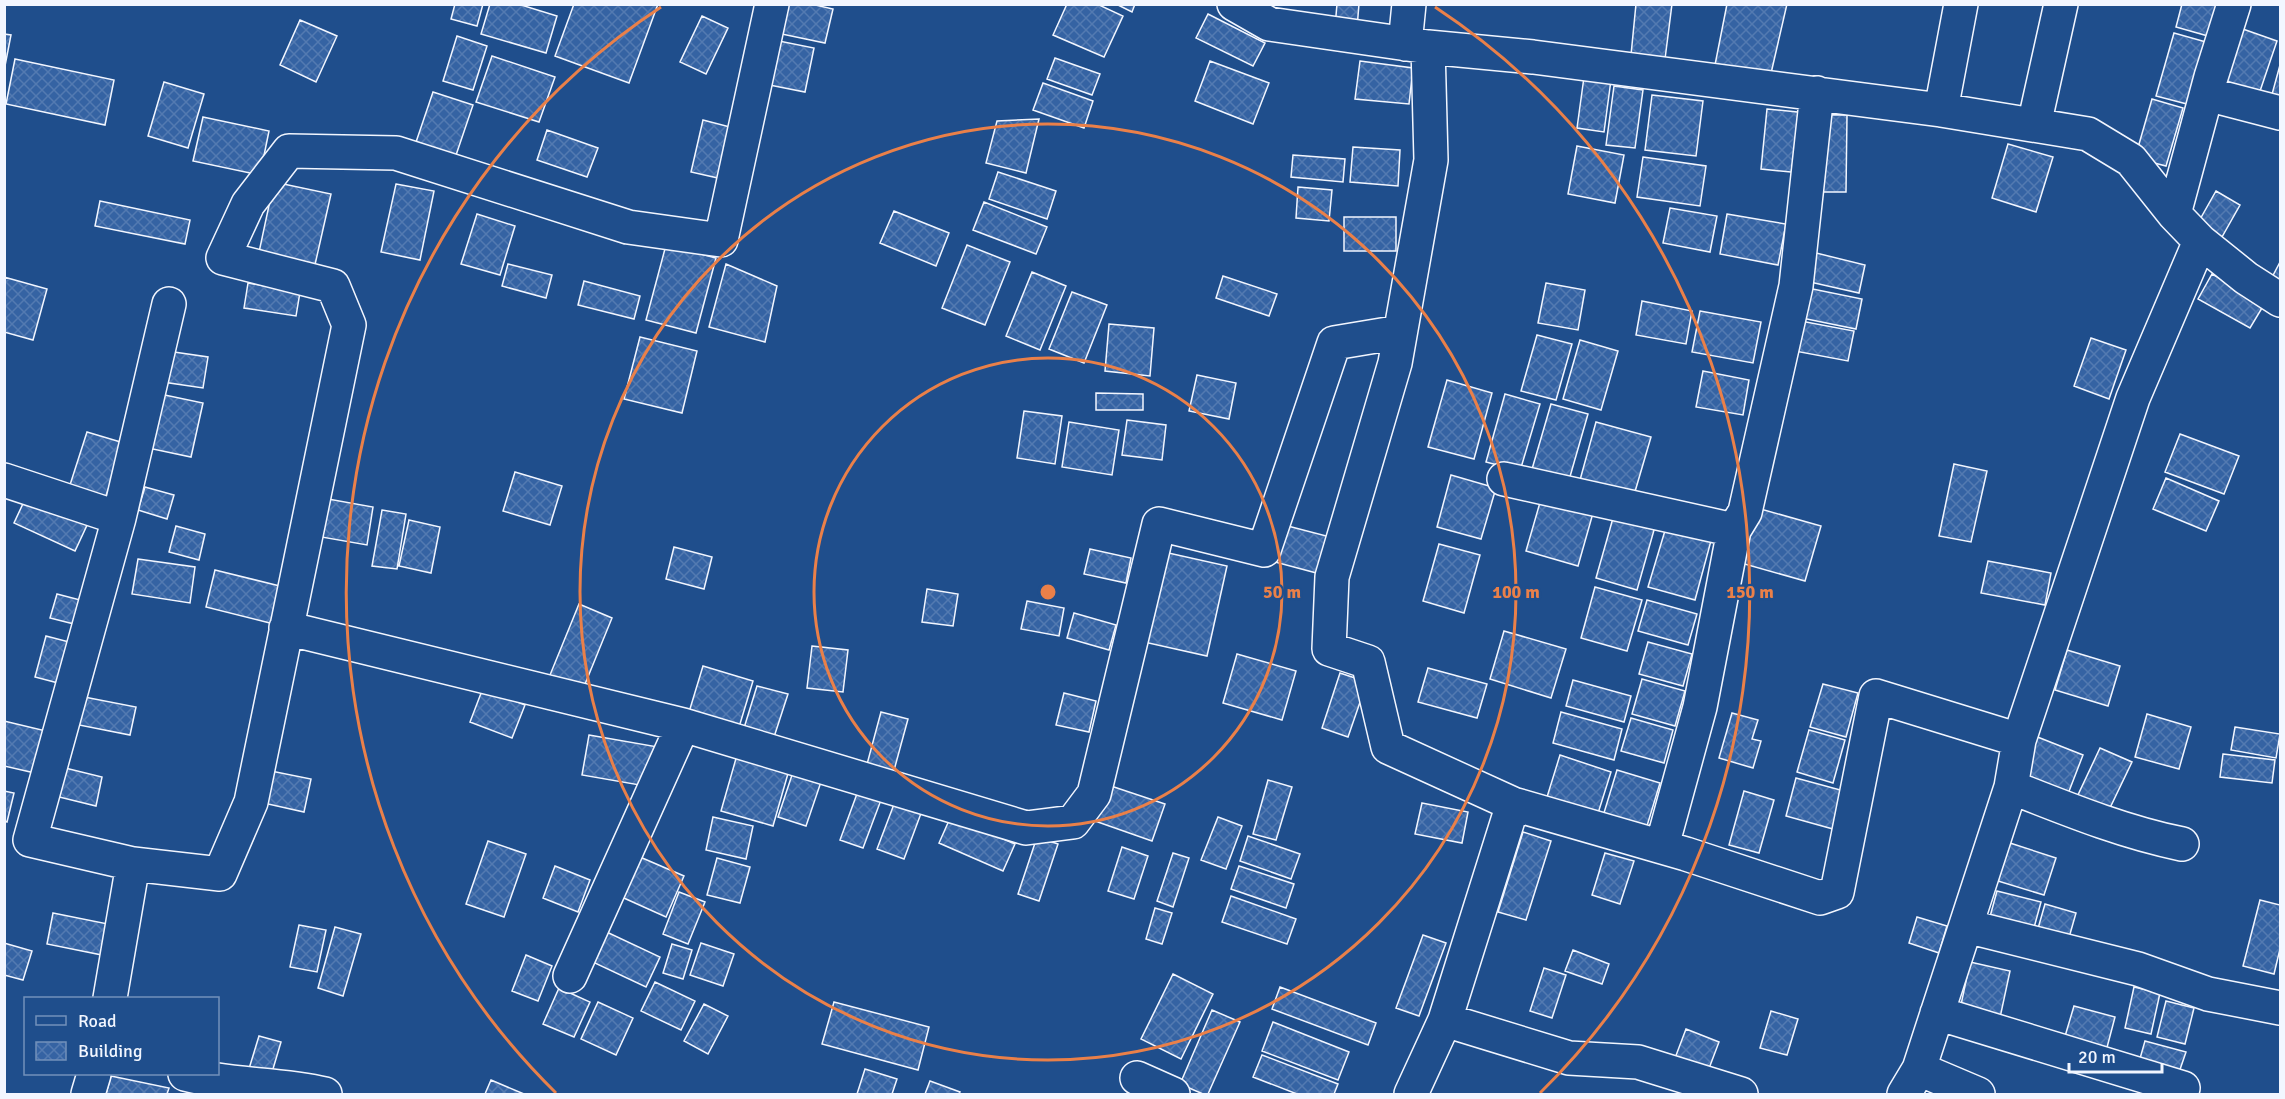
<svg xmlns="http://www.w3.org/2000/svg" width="2285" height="1099" viewBox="0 0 2285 1099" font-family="Signika,sans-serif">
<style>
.building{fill:url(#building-cross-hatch);stroke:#f2f6ff;stroke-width:1.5}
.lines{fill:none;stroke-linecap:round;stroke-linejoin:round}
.minor-casing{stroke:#f2f6ff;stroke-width:36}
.minor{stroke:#1f4e8c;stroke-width:33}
.ring{fill:none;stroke:#ea8049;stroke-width:3}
.centre{fill:#ea8049;stroke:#1f4e8c;stroke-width:3}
.ring-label{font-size:18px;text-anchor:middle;font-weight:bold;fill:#ea8049;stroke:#1f4e8c;stroke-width:4.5;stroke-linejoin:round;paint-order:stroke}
</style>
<defs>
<pattern id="building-cross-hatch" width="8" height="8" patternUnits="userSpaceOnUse" patternTransform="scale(1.5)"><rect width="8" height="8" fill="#3563a3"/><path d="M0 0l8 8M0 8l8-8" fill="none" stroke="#537ab1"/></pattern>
</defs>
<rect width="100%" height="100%" fill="#1f4e8c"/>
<!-- building -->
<path class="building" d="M455,4H483L477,26L451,19Z
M490,4H518L557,16L546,53L481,34Z
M574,4H658L629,83L555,56Z
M778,4H811L833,9L825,43L772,32Z
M1067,4H1097L1123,16L1104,57L1053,35Z
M1116,4H1135L1132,12Z
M1337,4H1359L1357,28L1335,27Z
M1636,4H1672L1665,59L1631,55Z
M1727,4H1787L1769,82L1714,70Z
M2182,4H2217L2208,36L2176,27Z
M1208,14L1265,43L1253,66L1196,38Z
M702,16L728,28L706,74L680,62Z
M300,20L337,36L316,82L280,65Z
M2240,28L2277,41L2259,94L2222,83Z
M2174,33L2206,42L2187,104L2156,96Z
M4,34L11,35L4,71Z
M457,36L487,46L473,90L443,81Z
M769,39L814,48L805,92L759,83Z
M492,56L555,77L539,122L476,102Z
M1055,58L1100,74L1092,95L1047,79Z
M15,59L114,80L105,125L6,104Z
M1210,61L1269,83L1253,124L1195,101Z
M1360,61L1413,68L1409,104L1355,99Z
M2280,65V101L2271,98Z
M1584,77L1611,80L1604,132L1577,128Z
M164,82L204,94L188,148L148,136Z
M1043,83L1093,101L1084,128L1033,110Z
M1614,86L1643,90L1635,148L1606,145Z
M433,92L473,105L454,161L414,148Z
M1652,95L1703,101L1696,156L1645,150Z
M2152,99L2183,108L2166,166L2135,158Z
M1767,109L1807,113L1801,173L1761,169Z
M1820,115H1847L1846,192H1819Z
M203,117L269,131L260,175L193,161Z
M1039,119L1026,173L986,163L997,121Z
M703,120L730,127L718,178L691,172Z
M547,130L598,148L587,177L537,160Z
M2008,144L2053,157L2036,212L1992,198Z
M1577,146L1624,155L1615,203L1568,194Z
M1353,147L1400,150L1398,186L1350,182Z
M1293,155L1345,159L1343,182L1291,177Z
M1643,157L1706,166L1700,206L1637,197Z
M998,172L1056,191L1047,219L989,199Z
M274,182L331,194L314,269L258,257Z
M396,184L434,191L420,260L381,252Z
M1298,187L1332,190L1329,221L1296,218Z
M2216,191L2240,205L2218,244L2194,230Z
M100,201L190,220L185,244L95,226Z
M984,202L1047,227L1036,254L973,230Z
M1670,208L1717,216L1710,252L1663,243Z
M894,211L949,233L936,266L880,243Z
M477,214L515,226L500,275L461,264Z
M1727,214L1786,224L1778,265L1720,254Z
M1344,217H1396V251H1344Z
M666,245L716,258L696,333L646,320Z
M967,245L1010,262L985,325L942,308Z
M1808,251L1865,265L1859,293L1801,280Z
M2280,262V292L2268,285Z
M508,264L552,275L546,298L502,286Z
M726,264L777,286L765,342L709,327Z
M1032,272L1066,286L1040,350L1006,336Z
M2212,274L2265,303L2250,328L2198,299Z
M1223,276L1277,294L1269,316L1216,298Z
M4,277L47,289L33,340L4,332Z
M584,281L640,296L634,319L578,305Z
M248,283L300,292L296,316L244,308Z
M1546,283L1585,290L1578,330L1538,323Z
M1798,286L1862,299L1856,329L1792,316Z
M1072,292L1107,305L1084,363L1049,349Z
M1642,301L1692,311L1686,344L1636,335Z
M1700,311L1761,322L1753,363L1692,352Z
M1790,319L1854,331L1848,361L1784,349Z
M1109,324L1154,328L1150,376L1105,371Z
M1537,335L1572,344L1556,400L1521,391Z
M640,337L697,351L682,413L624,399Z
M2091,338L2126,350L2109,399L2074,386Z
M1580,340L1618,351L1601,410L1563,399Z
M167,351L208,357L203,388L163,382Z
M1703,371L1749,380L1743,415L1696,407Z
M1197,375L1236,383L1229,419L1189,411Z
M1447,380L1492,393L1474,459L1428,447Z
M1096,393L1143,394V410H1096Z
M160,394L203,403L191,457L148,448Z
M1505,394L1540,404L1520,471L1486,462Z
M1551,404L1588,414L1567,487L1530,476Z
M1024,411L1062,416L1055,464L1017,458Z
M1127,420L1166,425L1162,460L1122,455Z
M1069,422L1119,430L1112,475L1062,467Z
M1596,422L1651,437L1634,495L1580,480Z
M87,432L124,443L105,499L69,488Z
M2180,434L2239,456L2224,494L2165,472Z
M1954,464L1987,471L1971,542L1939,536Z
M515,472L562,486L550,525L503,511Z
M1451,475L1496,488L1481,539L1437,527Z
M2166,478L2219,501L2206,531L2153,509Z
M145,487L174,495L167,519L138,510Z
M27,495L88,523L75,551L14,523Z
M317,497L373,507L367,545L310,535Z
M1541,499L1593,513L1578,566L1526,551Z
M1750,506L1821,526L1805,581L1734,561Z
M382,510L406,514L397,569L372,566Z
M1615,511L1656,523L1637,590L1596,578Z
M409,520L440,527L431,573L399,566Z
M1667,524L1712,537L1695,600L1648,587Z
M1284,525L1334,538L1324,575L1275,562Z
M176,526L205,534L199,560L169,552Z
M1439,544L1480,555L1464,613L1423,601Z
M674,547L712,557L704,589L666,579Z
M1090,549L1131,558L1126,583L1084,574Z
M1155,550L1227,566L1207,656L1135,640Z
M138,559L195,567L190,603L132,594Z
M1988,561L2051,573L2045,605L1981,593Z
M215,570L288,588L278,625L206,607Z
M1595,587L1642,600L1627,651L1581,638Z
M927,589L958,594L953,626L922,622Z
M57,594L84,601L78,625L50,618Z
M1647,600L1697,614L1688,645L1638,631Z
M1027,601L1064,608L1059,636L1021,629Z
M579,604L612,618L583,689L550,675Z
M1074,613L1116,625L1109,650L1067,638Z
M1504,631L1566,649L1551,698L1490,679Z
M46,636L73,643L62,684L35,677Z
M1648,642L1692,654L1683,686L1639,674Z
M812,646L848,650L843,692L807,688Z
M2067,650L2120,666L2108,706L2055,690Z
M1237,654L1296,671L1282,720L1223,703Z
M703,666L753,681L736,737L686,722Z
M1428,668L1487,684L1477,718L1418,702Z
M1340,673L1367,682L1348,737L1322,728Z
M1642,679L1685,691L1675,726L1632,714Z
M1573,680L1631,696L1624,722L1566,706Z
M1823,684L1858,693L1846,737L1810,727Z
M757,686L788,694L774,737L744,728Z
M483,688L525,705L512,738L470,722Z
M1064,693L1096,701L1089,732L1056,725Z
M74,695L136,707L130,735L69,723Z
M881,712L908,719L893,774L866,768Z
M1561,712L1622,729L1614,760L1553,743Z
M1732,713L1758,720L1752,739L1761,741L1753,768L1719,758Z
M2147,714L2191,727L2179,769L2135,757Z
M1631,718L1673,730L1664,763L1621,751Z
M4,721L46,731L35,773L4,766Z
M2235,727L2280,734L2276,758L2231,750Z
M1809,730L1845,740L1833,783L1797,772Z
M589,735L658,747L651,787L582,775Z
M2035,736L2083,755L2066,799L2018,780Z
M739,748L791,763L773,826L721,811Z
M2100,748L2132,762L2108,812L2077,797Z
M2223,754L2275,760L2272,783L2220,777Z
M1560,755L1611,772L1594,826L1543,810Z
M53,765L102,777L96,806L47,794Z
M795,766L823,776L806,826L778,817Z
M266,770L311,779L304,812L259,802Z
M1617,770L1660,783L1643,839L1600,826Z
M1796,778L1844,791L1833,829L1786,816Z
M1268,780L1292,787L1276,840L1253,834Z
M1108,785L1165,804L1152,841L1095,821Z
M4,791L14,793L7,822L4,821Z
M858,791L881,800L863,848L840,840Z
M1744,791L1774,800L1759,853L1729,845Z
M896,799L923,808L904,859L877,849Z
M1422,803L1468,812L1462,843L1415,834Z
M951,816L1015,844L1003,871L939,843Z
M713,817L753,826L746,859L706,850Z
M1218,817L1242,826L1226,869L1201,860Z
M1523,832L1551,841L1526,920L1498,912Z
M1248,836L1300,854L1291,879L1240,861Z
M1037,837L1058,844L1039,901L1018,894Z
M488,841L526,854L504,917L466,904Z
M2010,843L2056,858L2044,895L1998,881Z
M1122,847L1148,856L1134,899L1108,891Z
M1173,853L1189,858L1173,907L1157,901Z
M1605,853L1634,861L1620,904L1592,895Z
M633,854L684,876L666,917L615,894Z
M717,858L750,867L740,903L707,895Z
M555,866L590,880L578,912L543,898Z
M1239,866L1294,884L1286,908L1231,889Z
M1997,891L2041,902L2032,935L1988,924Z
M679,892L705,902L688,944L663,934Z
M1231,896L1296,919L1287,944L1222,922Z
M2260,900L2280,905V949L2274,974L2243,966Z
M2045,904L2076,913L2066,948L2035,939Z
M1155,908L1172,913L1162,944L1146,939Z
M53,913L113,925L107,956L47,944Z
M1917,917L1947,926L1939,953L1909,943Z
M299,925L326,930L317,972L290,967Z
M335,927L361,934L343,996L318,988Z
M596,927L660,957L646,987L582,957Z
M1423,935L1446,943L1419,1016L1396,1008Z
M4,943L32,951L23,980L4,975Z
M701,943L734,954L723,986L690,975Z
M672,944L692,950L683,979L663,973Z
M1573,950L1609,964L1602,984L1565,971Z
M526,955L552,966L538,1001L512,991Z
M1970,962L2010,971L1998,1027L1958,1019Z
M1544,968L1566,975L1552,1018L1530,1011Z
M1173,974L1213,994L1181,1059L1141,1039Z
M655,982L695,1001L681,1030L641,1011Z
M1280,987L1376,1023L1368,1045L1272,1009Z
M2134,987L2160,993L2151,1034L2125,1028Z
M559,988L590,1002L574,1037L543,1024Z
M2166,1001L2194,1008L2185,1044L2157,1037Z
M598,1002L633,1018L616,1055L581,1039Z
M834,1002L929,1027L918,1070L822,1044Z
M704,1004L728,1016L708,1054L684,1041Z
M2074,1006L2115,1017L2105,1055L2063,1043Z
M1212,1010L1240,1022L1208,1094H1203L1180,1084Z
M1771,1011L1798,1019L1787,1055L1760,1048Z
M1273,1022L1349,1052L1338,1080L1262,1051Z
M1686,1029L1719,1042L1705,1079L1672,1066Z
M259,1036L281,1042L270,1079L248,1072Z
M2145,1041L2186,1052L2176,1081L2137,1069Z
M1262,1055L1338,1084L1334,1094H1297L1253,1077Z
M865,1069L897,1079L892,1094H857Z
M111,1076L169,1088L167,1094H106Z
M491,1080L524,1094H485Z
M930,1081L960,1092L959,1094H925Z"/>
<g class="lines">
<!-- minor casing -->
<g class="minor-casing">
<path id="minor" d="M1234,4L1269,24L1428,47L1533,57L1941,110L2088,134L2131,160L2174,214L2200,241L2246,278L2280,300
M1405,44L1409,4
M1428,47L1431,160L1395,363L1332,577L1329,649L1368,662L1388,747L1513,804L1445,1020L1569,1058L1638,1062L1741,1094
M2207,94L2280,113
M1941,110L1961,4
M2034,125L2061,4
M2174,214L2211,77L2234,4
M1504,479L1734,530
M4,480L119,518
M286,628L683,725L1026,828L1073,822L1094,794L1159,524L1264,550L1334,343L1400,332
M2011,787C2067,809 2123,832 2182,844
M1513,804L1686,854L1820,898L1837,892L1876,696L2019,740
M1662,846L1700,707L1734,530L1745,512L1796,286L1817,93
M133,864L30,840L119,518L169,304
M1966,926L2138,969L2208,994L2280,1008
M570,976L683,725
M110,998L133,864L220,874L251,802L349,325L333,286L223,258L248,204L289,151L396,153L628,227L721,240L772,4
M1937,1013L2183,1088
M1919,1069L1978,1094
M185,1074C231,1086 279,1083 325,1094
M1137,1078L1173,1094
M88,1094L94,1074
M1411,1094L1445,1020
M1904,1094L1919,1069L2011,787L2019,740L2133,398L2200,241"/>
</g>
<!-- minor -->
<use href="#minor" class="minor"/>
</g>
<!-- distance rings -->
<g class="ring">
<circle cx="1048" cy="592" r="234"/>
<circle cx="1048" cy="592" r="468"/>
<path d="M556 1093A702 702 0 0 1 661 7M1435 7A702 702 0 0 1 1540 1093"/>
</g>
<circle cx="1048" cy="592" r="9" class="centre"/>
<g class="ring-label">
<text x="1282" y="598">50 m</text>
<text x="1516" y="598">100 m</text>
<text x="1750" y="598">150 m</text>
</g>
<!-- border -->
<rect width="2285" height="1099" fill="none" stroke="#f2f6ff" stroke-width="12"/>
<!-- legend -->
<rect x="24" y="997" width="195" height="78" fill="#1f4e8c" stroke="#7391ba" stroke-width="1.5"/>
<rect x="36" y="1016" width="30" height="9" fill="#1f4e8c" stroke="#7391ba" stroke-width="1.5"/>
<text x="78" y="1027" font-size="18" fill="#f2f6ff">Road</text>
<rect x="36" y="1042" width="30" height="18" fill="url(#building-cross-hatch)" stroke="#7391ba" stroke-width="1.5"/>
<text x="78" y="1057" font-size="18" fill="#f2f6ff">Building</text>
<!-- scale -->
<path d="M2069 1063v9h93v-9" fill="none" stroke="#f2f6ff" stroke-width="3"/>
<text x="2078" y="1063" font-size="18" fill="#f2f6ff" stroke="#1f4e8c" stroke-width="4.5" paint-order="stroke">20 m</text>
</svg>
